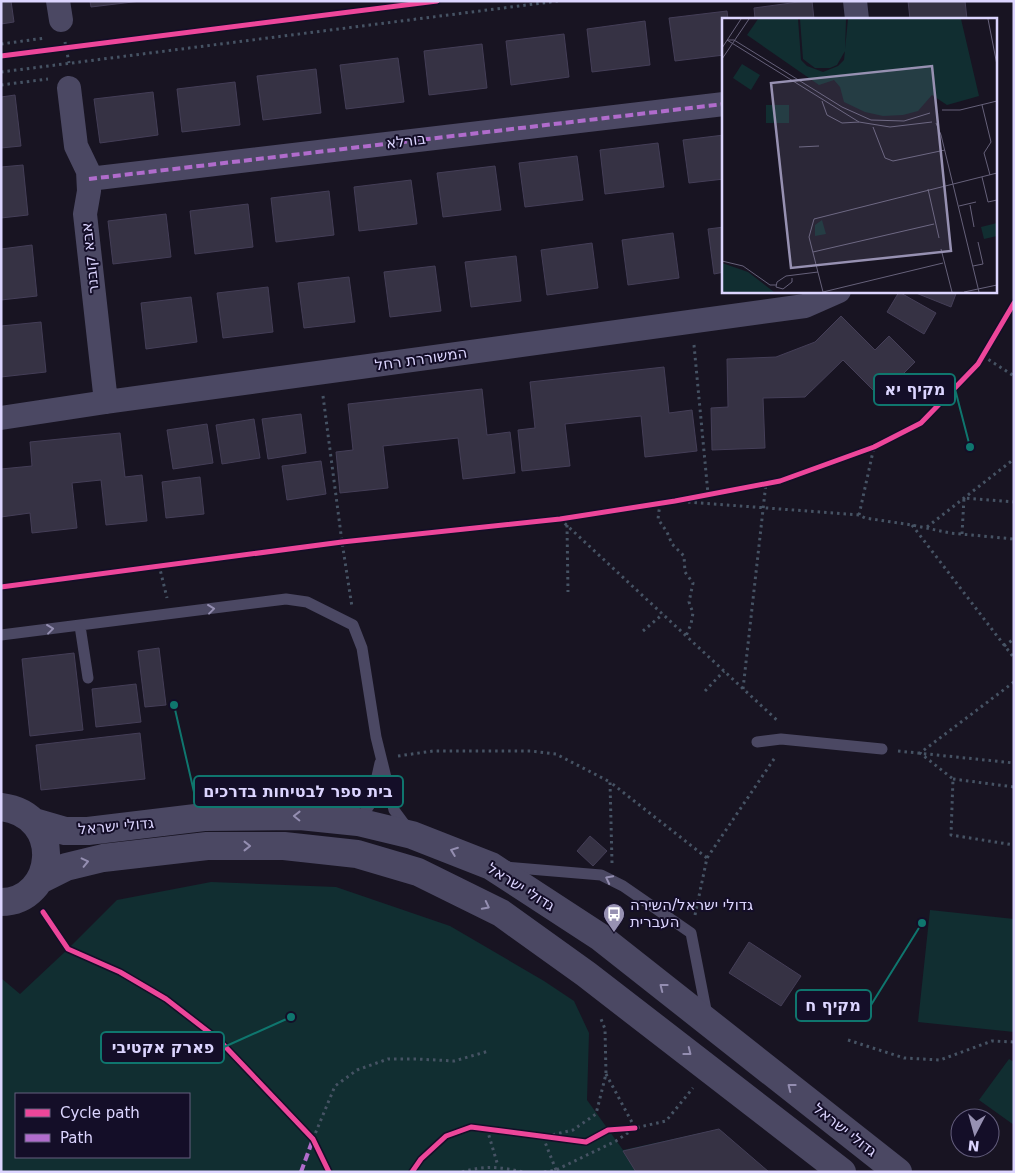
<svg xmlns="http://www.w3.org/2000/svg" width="1015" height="1173" viewBox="0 0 1015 1173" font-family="'DejaVu Sans','Noto Sans Hebrew',sans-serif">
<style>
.green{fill:#112e31;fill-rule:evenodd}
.building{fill:#363244;stroke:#443e57}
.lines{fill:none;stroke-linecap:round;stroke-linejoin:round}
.path{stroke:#465364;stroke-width:3;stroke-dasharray:2.5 4;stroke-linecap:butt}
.service{stroke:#4b4863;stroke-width:11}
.minor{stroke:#4b4863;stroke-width:24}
.tertiary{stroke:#4b4863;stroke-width:28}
.quiet{stroke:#b06ccc;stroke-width:4;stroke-dasharray:8 4;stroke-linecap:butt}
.cycleway-casing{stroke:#140e28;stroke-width:8}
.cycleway{stroke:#ed469a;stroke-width:5}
.oneway{stroke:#948eb1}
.labels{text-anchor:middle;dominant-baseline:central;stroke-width:4;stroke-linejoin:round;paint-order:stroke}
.street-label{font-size:15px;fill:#dcd5ff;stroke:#140e28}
.poi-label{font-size:15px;fill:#dcd5ff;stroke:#140e28;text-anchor:start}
.inset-road{fill:none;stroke:#66617a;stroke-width:1}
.view{fill:#9791b2;fill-opacity:0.15;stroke:#9791b2;stroke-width:2.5}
.inset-edge{fill:none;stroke:#dcd5ff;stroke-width:2.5}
.leader{fill:none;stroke:#0f766e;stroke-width:2}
.callout-dot{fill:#0f766e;stroke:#140e28;stroke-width:2}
.callout{fill:#140e28;stroke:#0f766e;stroke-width:2}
.callout-label{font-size:16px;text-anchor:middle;font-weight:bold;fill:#dcd5ff}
</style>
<rect width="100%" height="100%" fill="#181422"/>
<!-- green -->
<path class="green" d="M211,882L336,887L450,926L544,981L574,1001L589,1033L587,1100L623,1150L719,1129L769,1172H1V978L20,994L68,949L117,900ZM16,1094H189V1157H16Z
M930,910L1014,919V1032L918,1022Z
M1009,1059L1014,1062V1125L979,1100Z"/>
<!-- building -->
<path class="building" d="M1,1H11L14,22L1,24Z
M90,1H141L91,7Z
M806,1H812L814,19H755L754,8Z
M908,1H965L967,19H910Z
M727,11L728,19H724V55L675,61L669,18Z
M645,21L650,65L592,72L587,29Z
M564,34L569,77L511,85L506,41Z
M482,44L487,88L429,95L424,51Z
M398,58L404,102L346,109L340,65Z
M316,69L321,113L263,120L257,76Z
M235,82L240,125L182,132L177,89Z
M153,92L158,135L100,143L94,99Z
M15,95L21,146L1,148V97Z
M724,135V179L689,183L683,140Z
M658,143L664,187L605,194L600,150Z
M577,156L583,200L525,207L519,163Z
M23,165L28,215L1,218V167Z
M495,166L501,210L443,217L437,173Z
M411,180L417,224L359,231L354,187Z
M329,191L334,235L276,242L271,198Z
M248,204L253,247L195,254L190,211Z
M166,214L171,257L113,264L108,221Z
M724,227V272L714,274L708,229Z
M673,233L679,278L628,285L622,240Z
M592,243L598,288L547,295L541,250Z
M32,245L37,296L1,300V249Z
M516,256L521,301L471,307L465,262Z
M435,266L441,311L390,317L384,272Z
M349,277L355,322L304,328L298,283Z
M268,287L273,332L223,338L217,293Z
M911,291H957L951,307Z
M899,292L936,313L924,334L887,312Z
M191,297L197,342L146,349L141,303Z
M841,316L875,350L889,336L915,362L880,397L843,360L805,397L763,398L765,448L712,450L711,408L728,407L727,359L776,357L815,342Z
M41,322L46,372L1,377V326Z
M664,367L669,413L692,410L697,451L645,457L641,416L565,424L570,466L522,471L518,430L535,428L530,382Z
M482,389L487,435L510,432L515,473L463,479L458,438L383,446L388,488L340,493L336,452L353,450L348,404Z
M301,414L306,453L268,459L262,419Z
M254,419L260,458L222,464L216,425Z
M207,424L213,463L173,469L167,430Z
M120,433L125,477L142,475L147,521L106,525L101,480L72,483L77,528L32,533L30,513L1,517V469L32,466L30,442Z
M321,461L326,494L287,500L282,466Z
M200,477L204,514L166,518L162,482Z
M159,648L166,705L145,707L138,651Z
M74,653L83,730L30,736L22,659Z
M136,684L141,722L96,727L92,689Z
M140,733L145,779L41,790L36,745Z
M590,836L607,851L593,866L577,851Z
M749,942L801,976L781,1006L729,973Z
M719,1129L769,1172H636L623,1151Z"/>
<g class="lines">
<!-- path -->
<path class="path" d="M65,42L69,63
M1,44L45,38
M1,72L558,1
M1,85L48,79
M694,345L708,494
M983,356L1014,376
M323,396L342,542L352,607
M675,501L859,515L865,518L912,525L950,533L1014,539
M660,503L658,519L667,532L672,544L684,556L685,572L693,583L689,602L693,613L691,624L686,636
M859,515L874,447
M560,519L779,722
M567,525L568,592
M912,525L1014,658
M927,527L1014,459
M962,534L964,498L1014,502
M159,565L167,598
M643,631L663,614
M1004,646L1014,639
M1014,682L920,753L953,779L951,835L1014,845
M743,689L766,483
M705,691L724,671
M898,751L1014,763
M398,756L433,751H531L556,754L610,782
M953,779L1014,787
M612,863L610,782L707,858
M695,915L707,858L776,756
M848,1040L904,1058L940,1060L992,1041L1014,1042
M606,1074L635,1128
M487,1129L498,1166
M313,1139L335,1086L357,1070L388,1059H417L454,1061L489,1051
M556,1170L543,1137L573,1130L596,1114L606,1074L605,1029L601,1019
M462,1172C486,1165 500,1167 524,1172
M544,1172L556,1170L616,1141L635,1128L666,1121L693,1088"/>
<!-- service -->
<path class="service" d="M80,626L88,678
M1,635L286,599L307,602L353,625L362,648L376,737L394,810L408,829
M757,742L781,739L882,749
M358,822L371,803L380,763
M506,867L601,875L623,886L691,933L707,1015"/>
<!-- minor -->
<path class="minor" d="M58,1L61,20
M855,1L857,19
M69,88L76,146L88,171L89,191L85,214L106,402
M89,179L724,104
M1,418L106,402L805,306L839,291"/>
<!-- tertiary -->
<path class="tertiary" d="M1,807C66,815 56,902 1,902
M34,822L65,831H88L204,817L300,816L358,822L412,835L491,866L600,937L898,1172
M40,880L66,867L103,858L207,846H284L357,854L418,872L501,913L586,974L842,1172"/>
<!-- quiet -->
<path class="quiet" d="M89,179L724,104
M301,1172L313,1139"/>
<!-- cycleway casing -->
<g class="cycleway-casing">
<path id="cycleway" d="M1,56L437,1
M1,587L342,542L560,519L675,501L780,481L874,447L921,423L978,364L1014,303
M43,912L68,949L120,972L166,999L219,1040L313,1139L329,1172
M412,1172L421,1159L446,1136L471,1127L586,1142L608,1130L635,1128"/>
</g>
<!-- cycleway -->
<use href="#cycleway" class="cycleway"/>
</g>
<!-- one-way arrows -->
<defs><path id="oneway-chevron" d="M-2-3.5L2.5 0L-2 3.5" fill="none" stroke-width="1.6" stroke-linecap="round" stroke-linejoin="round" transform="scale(1.25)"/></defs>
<g class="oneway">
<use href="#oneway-chevron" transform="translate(211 609) rotate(-7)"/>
<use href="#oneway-chevron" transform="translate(50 629) rotate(-7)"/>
<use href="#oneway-chevron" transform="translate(297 816) rotate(-179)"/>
<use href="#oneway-chevron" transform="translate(247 846)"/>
<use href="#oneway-chevron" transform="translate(454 851) rotate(-159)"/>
<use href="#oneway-chevron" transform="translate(85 862) rotate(-13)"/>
<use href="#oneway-chevron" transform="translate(609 879) rotate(-153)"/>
<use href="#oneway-chevron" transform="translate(486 906) rotate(27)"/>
<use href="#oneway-chevron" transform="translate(663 987) rotate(-142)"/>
<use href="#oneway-chevron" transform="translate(688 1052) rotate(38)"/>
<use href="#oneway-chevron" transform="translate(791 1087) rotate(-142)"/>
</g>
<!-- icons -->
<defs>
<g id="bus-pin" transform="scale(1.125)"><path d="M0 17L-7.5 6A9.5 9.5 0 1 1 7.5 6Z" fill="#9791b2" stroke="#140e28"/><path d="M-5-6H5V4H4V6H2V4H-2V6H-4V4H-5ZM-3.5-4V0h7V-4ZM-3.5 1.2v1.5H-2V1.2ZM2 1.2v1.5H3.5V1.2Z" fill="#fff"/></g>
</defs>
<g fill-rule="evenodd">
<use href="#bus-pin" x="614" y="914"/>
</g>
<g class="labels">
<!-- street labels -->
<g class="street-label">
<text transform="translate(406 141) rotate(-7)">בורלא</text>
<text transform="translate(90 258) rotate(-96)">אבא קובנר</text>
<text transform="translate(421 359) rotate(-8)">המשוררת רחל</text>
<text transform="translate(116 826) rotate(-5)">גדולי ישראל</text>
<text transform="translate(521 887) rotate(32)">גדולי ישראל</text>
<text transform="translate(845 1130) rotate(38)">גדולי ישראל</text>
</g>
<!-- poi labels -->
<g class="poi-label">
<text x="630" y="905">גדולי ישראל/השירה<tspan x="630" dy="17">העברית</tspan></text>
</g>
</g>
<!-- overview -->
<g transform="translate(722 18)">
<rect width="275" height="275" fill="#181422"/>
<path d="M36,1H76L79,42L85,48L101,54L116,48L122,42L126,1H239L257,78L225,87L210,77L196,93L181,97L161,98L143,94L122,84L118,69L112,62L97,67L25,17ZM78,1H124L123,33L115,47L108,50H93L81,41ZM20,46L38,57L29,72L11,60ZM44,87H67V105H44ZM100,202L104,216L93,218V207ZM275,205V218L262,221L259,209ZM0,245L26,254L52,274H0Z" fill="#112e31"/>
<path class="inset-road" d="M266,1L275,47M5,22L137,104L168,109L210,104M5,22H12L120,89L149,102L182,103L208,95M0,30L19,1M0,41L27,1M100,83L105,97L120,105L137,104M260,87L269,124L262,135L268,157M220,92H238L275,83M214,105L219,117L257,274M151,109L163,140L171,143L223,132M77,129L97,128M260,159L266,184L275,182M206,171L217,220M248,187L252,209M237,188L254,184M219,231L230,274M91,234L212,206M0,243L21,248L48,267H54M251,248L261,246L256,224M70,260V264L61,271L54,269L55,264L64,258L96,254M101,274L87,219L92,201L275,155M101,274L221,245M242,274L275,267"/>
<path class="view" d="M210,48L229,233L69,250L49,65Z"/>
<rect width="275" height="275" class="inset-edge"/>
</g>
<!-- callouts -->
<path class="leader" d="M970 447L955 389M174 705L194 792M922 923L871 1005M291 1017L224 1047"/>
<g class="callout-dot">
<circle cx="970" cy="447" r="5"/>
<circle cx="174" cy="705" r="5"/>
<circle cx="922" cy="923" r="5"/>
<circle cx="291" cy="1017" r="5"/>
</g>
<g class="callout">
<rect x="874" y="374" width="81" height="31" rx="5"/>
<rect x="194" y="776" width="209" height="31" rx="5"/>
<rect x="796" y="990" width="75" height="31" rx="5"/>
<rect x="101" y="1032" width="123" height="31" rx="5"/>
</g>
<g class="callout-label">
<text x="915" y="395">מקיף יא</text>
<text x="298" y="797">בית ספר לבטיחות בדרכים</text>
<text x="833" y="1011">מקיף ח</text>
<text x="163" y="1053">פארק אקטיבי</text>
</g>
<!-- border -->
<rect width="1015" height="1173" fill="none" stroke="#dcd5ff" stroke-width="5"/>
<!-- legend -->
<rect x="15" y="1093" width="175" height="65" fill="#140e28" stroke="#645e7e"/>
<rect x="25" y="1109" width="25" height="8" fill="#ed469a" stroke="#645e7e"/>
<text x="60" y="1118" font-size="15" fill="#dcd5ff">Cycle path</text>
<rect x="25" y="1134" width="25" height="8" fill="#b06ccc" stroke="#645e7e"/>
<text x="60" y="1143" font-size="15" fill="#dcd5ff">Path</text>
<!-- north arrow -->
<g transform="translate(975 1133) rotate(186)"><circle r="24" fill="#140e28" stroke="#645e7e"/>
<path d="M0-4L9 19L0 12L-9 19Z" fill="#9791b2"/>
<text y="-8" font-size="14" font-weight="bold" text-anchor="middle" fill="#dcd5ff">N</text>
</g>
</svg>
